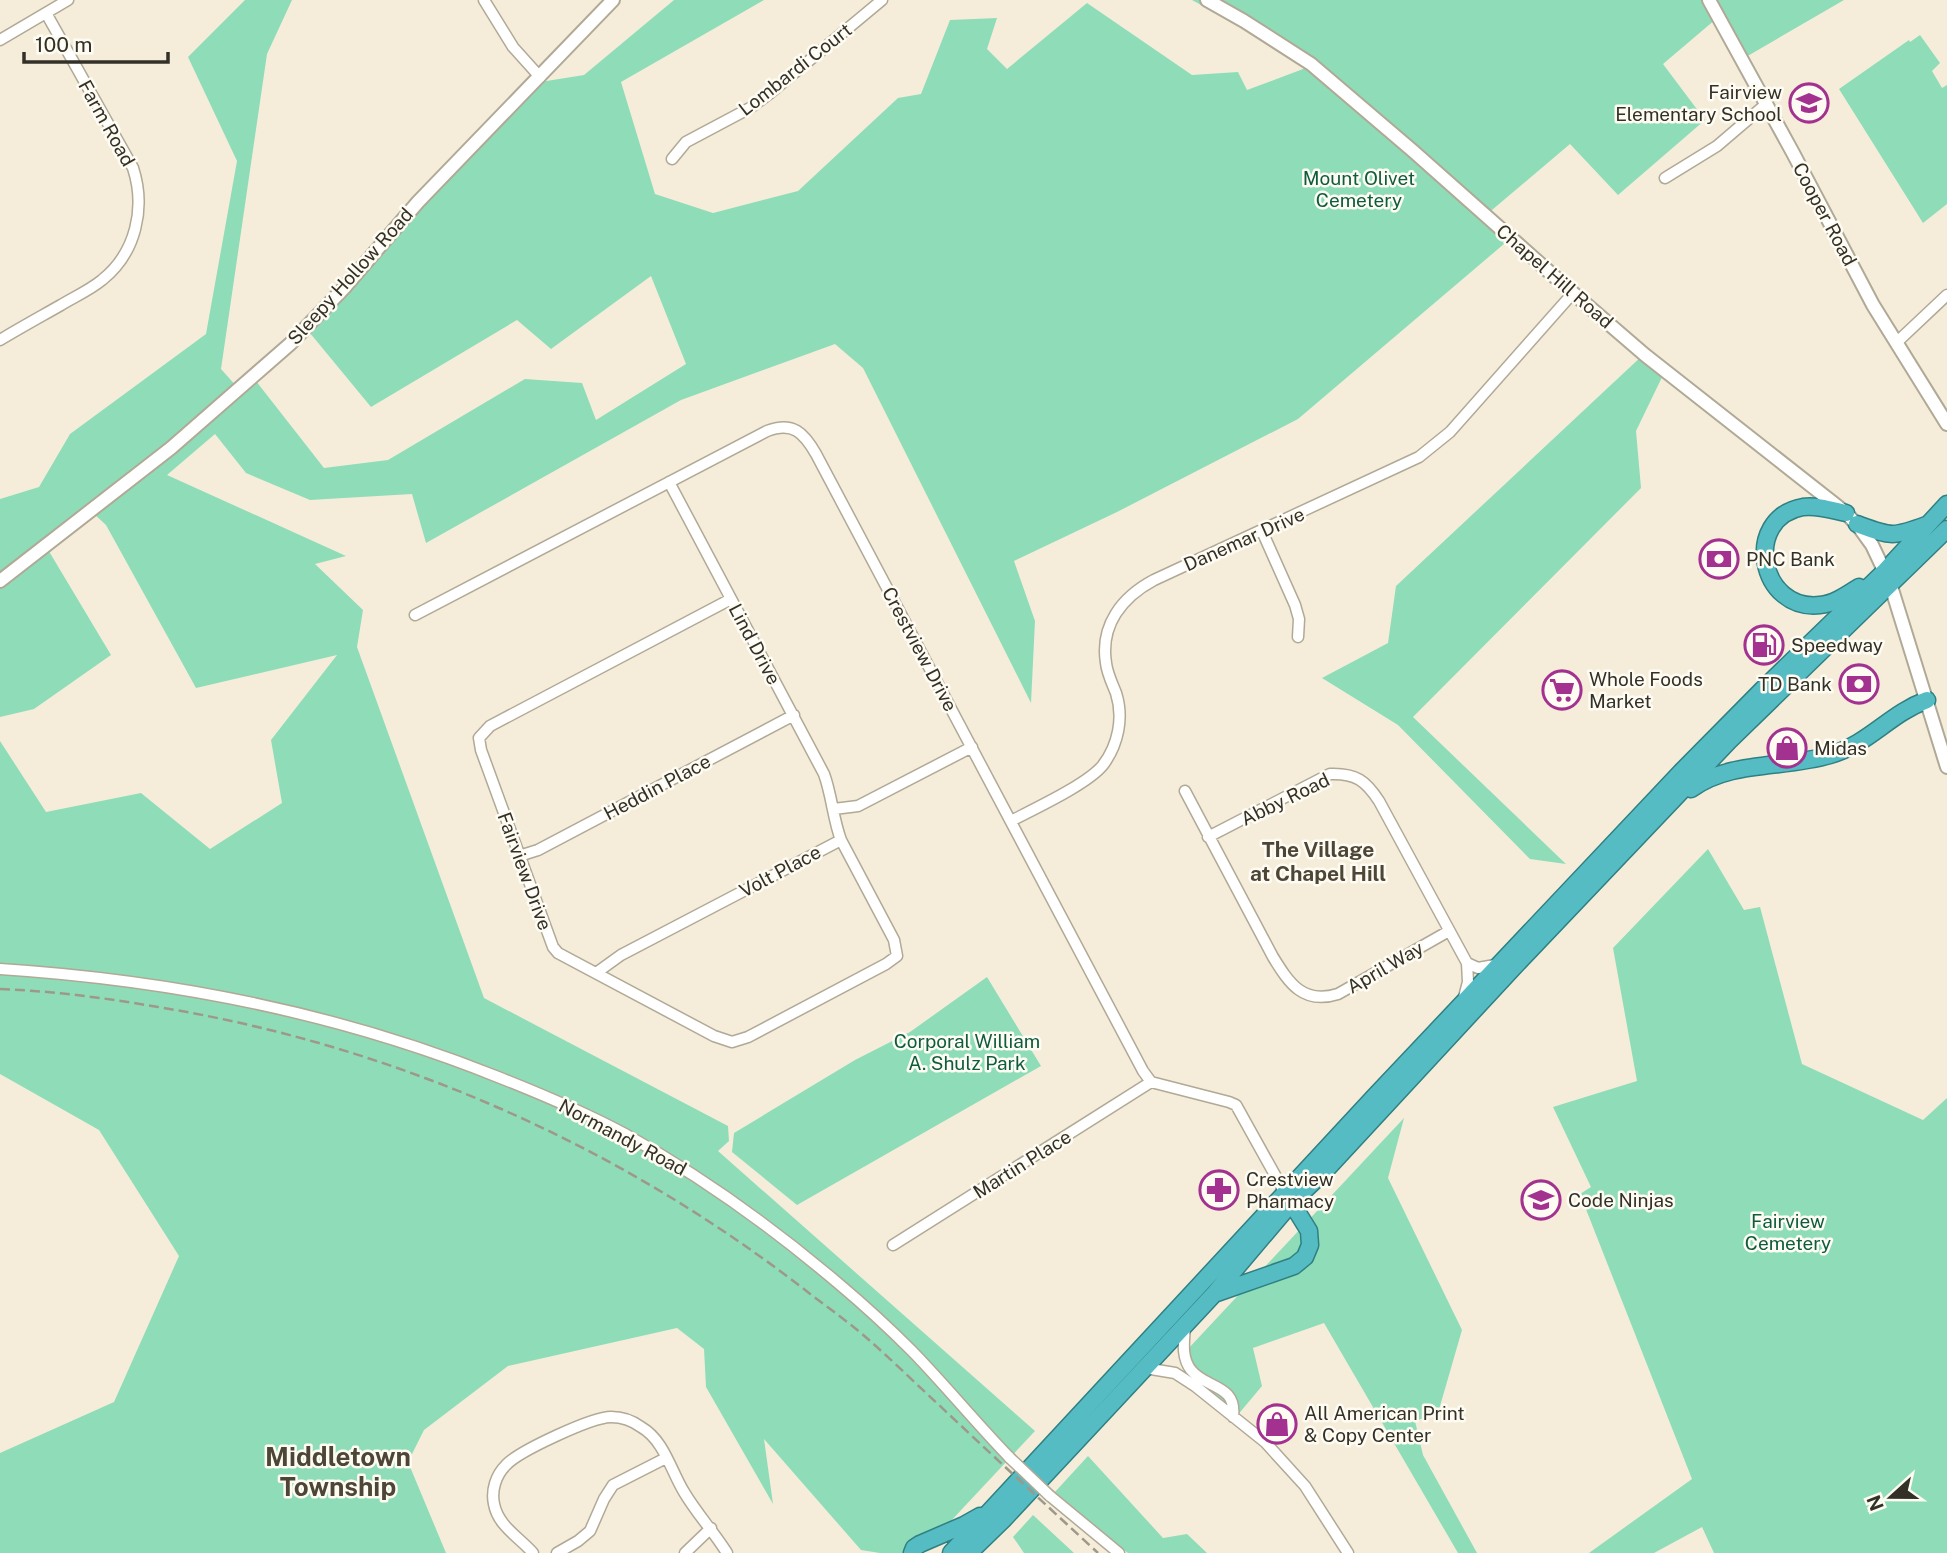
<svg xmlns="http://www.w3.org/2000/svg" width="1947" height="1553" viewBox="0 0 1947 1553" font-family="'Public Sans',sans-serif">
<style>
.green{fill:#8eddb8}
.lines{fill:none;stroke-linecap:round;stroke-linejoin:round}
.minor-casing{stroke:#b0a996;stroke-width:13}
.tertiary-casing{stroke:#b0a996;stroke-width:16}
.trunk-casing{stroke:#2e8083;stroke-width:19}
.minor{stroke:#fff;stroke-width:10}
.tertiary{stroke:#fff;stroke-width:12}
.trunk{stroke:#56bcc3;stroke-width:16}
.rail{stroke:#9e988a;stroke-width:2.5;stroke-dasharray:10 5;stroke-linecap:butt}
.minor-bridge-casing{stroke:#b0a996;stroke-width:13;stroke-linecap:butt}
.minor-bridge{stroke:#fff;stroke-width:10}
.labels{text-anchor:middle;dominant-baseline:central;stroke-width:5;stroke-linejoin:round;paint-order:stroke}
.street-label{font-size:19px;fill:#333028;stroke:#fefbf3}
.poi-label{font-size:19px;fill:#333028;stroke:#fefbf3;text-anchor:start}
.park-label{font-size:19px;fill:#0e5c40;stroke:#fefbf3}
.neighbourhood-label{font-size:21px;font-weight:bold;fill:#4d4636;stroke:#fefbf3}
.district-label{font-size:26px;font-weight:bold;fill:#4d4636;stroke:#fefbf3}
</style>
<rect width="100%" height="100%" fill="#f5edda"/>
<!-- green -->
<path class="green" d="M245,0H292L267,54L221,369L238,388L252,376L324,468L388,460L525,379L582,383L596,420L686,364L651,276L551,349L517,320L371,407L305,327L534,83L584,75L674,0H764L621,82L655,194L713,213L798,191L898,98L921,94L950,20L997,18L987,49L1007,69L1087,3L1192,75L1238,72L1247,90L1311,66L1192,0H1844L1739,61L1716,19L1663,64L1705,120L1618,195L1570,144L1486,215L1511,238L1298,419L1117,512L1014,561L1035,621L1031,703L863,368L835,344L681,400L426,543L412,494L310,500L246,473L215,434L167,475L346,556L315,564L363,610L357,647L484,998L728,1126L729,1141L718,1151L1035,1431L921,1553H880L861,1550L764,1439L773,1504L706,1387L704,1349L677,1328L508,1366L424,1430L408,1462L446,1553H0V1453L114,1402L179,1256L99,1130L0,1074V741L46,812L141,793L210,849L282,803L271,740L337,655L196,688L106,525L93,513L47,548L111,655L34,709L0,717V499L39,487L70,434L206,334L237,161L188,57Z
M1920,35L1940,63L1932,71L1942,88L1947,85V204L1923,223L1839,89L1909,40L1910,42Z
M1644,354L1665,371L1636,431L1641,488L1413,717L1566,864L1530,859L1398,725L1322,678L1388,643L1396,586Z
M1708,849L1744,910L1760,907L1802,1064L1923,1120L1947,1098V1553H1714L1702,1527L1654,1553H1589L1692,1479L1580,1194L1591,1187L1553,1107L1637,1081L1613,948Z
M987,977L1041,1066L797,1205L732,1152L734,1133L855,1060L910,1032Z
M1404,1118L1388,1178L1462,1330L1438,1413L1415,1421L1423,1455L1477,1553H1458L1324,1323L1253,1348L1262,1386L1236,1417L1196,1380L1187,1350Z
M1088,1456L1163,1538L1187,1534L1207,1553H1128L1085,1521L1054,1493Z
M1033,1515L1074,1553H1024L1013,1537Z"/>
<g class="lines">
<!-- minor casing -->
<g class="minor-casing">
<path id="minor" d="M484,0L513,47L540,77
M0,40L68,0
M672,159L686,142L750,108L769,94L882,0
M1665,178L1717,146L1765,105
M0,340C20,328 40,317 61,305C74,297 90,290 102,280C136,253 146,208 133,168L46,13
M1896,343L1947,295
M669,482L824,774C832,796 833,819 841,840L894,940L897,956L886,964L748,1037L732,1042L714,1036L558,953L553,947L481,750L479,738L490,726L731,599
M1262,531L1295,605L1299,619L1298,637
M415,615L767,431C793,421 804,433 816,454L1143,1071L1151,1082L1229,1102L1236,1105L1285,1193
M1185,791L1273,957C1289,983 1303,1005 1338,994L1449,931
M834,809L858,806L972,747
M1011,821C1034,809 1088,784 1103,765C1118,745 1124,718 1116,693C1112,683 1107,673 1106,663C1100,625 1122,597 1154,580L1419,457L1450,432L1573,293
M1208,837L1330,774C1356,773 1366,781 1379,801L1467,963L1468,982L1464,997
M519,856L538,850L794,715
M1467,963L1478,968L1495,965
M0,969C171,980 339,1013 498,1077C541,1094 584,1112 625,1134C701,1176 773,1228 839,1284C864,1305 889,1328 912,1351C946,1386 976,1423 1010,1458
M596,973L621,955L841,840
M893,1245L1151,1082
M1185,1326C1184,1341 1181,1357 1191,1370C1206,1389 1237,1384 1233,1417
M1145,1368L1175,1373L1195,1386L1265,1442L1305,1486L1348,1553
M1050,1496L1119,1553
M533,1553C519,1537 498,1526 494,1504C491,1490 496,1475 506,1465C519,1451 592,1417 611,1417C622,1417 633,1421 641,1427C664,1440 671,1471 684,1492C697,1514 714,1532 727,1553
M557,1553L578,1541L590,1531L604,1499L613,1485L666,1458
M685,1553L711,1528"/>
</g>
<!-- tertiary casing -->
<g class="tertiary-casing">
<path id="tertiary" d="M1207,0L1244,21L1311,64L1413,151L1573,293L1645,355L1846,513L1859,527L1872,545L1890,583L1947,767
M1709,0L1793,153L1873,305L1947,424
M0,581L171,448L290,344L344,288L418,202L613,0"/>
</g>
<!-- trunk casing -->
<g class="trunk-casing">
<path id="trunk" d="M1846,513C1832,510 1817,505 1803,507C1742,518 1759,612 1820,605C1834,604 1848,594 1859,587
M1857,524C1890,536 1892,538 1926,525
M1691,789C1731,760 1784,769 1830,755C1869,744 1889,714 1927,700
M1217,1293L1294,1266L1305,1257L1310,1245L1309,1231L1288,1197
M912,1553L914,1548L920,1544L964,1525L980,1516
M951,1553L1375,1096L1681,772L1763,689L1885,571L1947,504
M969,1553L1003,1520L1215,1293L1292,1202L1324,1172L1513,968L1729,741L1947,529"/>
</g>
<!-- minor -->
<use href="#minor" class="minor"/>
<!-- tertiary -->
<use href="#tertiary" class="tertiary"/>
<!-- trunk -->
<use href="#trunk" class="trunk"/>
<!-- rail -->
<path class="rail" d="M0,989C53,991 106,998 158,1007C397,1046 624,1147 814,1297C833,1311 852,1325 869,1340C893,1361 916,1384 939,1405C992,1455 1045,1504 1098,1553"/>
<!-- minor-bridge casing -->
<g class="minor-bridge-casing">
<path id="minor-bridge" d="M1010,1458L1050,1496"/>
</g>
<!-- minor-bridge -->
<use href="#minor-bridge" class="minor-bridge"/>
</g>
<!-- icons -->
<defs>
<g id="school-ring" transform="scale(2.0125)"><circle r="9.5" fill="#fefbf3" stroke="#a2318f" stroke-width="1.5"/><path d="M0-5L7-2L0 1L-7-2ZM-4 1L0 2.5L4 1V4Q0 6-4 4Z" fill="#a2318f"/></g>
<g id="bank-ring" transform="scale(2.0125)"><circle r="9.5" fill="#fefbf3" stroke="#a2318f" stroke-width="1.5"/><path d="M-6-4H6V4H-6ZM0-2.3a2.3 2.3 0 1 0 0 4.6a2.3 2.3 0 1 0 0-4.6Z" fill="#a2318f"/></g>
<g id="fuel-ring" transform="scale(2.0125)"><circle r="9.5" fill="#fefbf3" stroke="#a2318f" stroke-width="1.5"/><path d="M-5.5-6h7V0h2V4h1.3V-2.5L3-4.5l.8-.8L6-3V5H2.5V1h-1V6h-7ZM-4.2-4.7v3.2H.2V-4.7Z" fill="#a2318f"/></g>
<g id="supermarket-ring" transform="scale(2.0125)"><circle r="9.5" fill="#fefbf3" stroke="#a2318f" stroke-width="1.5"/><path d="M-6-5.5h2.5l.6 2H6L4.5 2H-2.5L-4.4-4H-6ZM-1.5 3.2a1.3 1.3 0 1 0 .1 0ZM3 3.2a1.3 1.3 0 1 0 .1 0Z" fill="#a2318f"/></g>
<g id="shop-ring" transform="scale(2.0125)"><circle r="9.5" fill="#fefbf3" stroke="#a2318f" stroke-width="1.5"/><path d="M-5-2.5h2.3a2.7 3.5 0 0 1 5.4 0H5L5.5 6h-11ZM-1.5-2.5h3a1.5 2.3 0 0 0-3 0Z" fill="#a2318f"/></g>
<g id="pharmacy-ring" transform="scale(2.0125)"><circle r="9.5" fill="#fefbf3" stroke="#a2318f" stroke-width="1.5"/><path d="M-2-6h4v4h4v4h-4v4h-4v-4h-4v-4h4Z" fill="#a2318f"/></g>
</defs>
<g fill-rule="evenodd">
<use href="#school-ring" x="1809" y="103"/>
<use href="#bank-ring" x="1719" y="559"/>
<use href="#fuel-ring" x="1764" y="645"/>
<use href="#bank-ring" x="1859" y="684"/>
<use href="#supermarket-ring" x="1562" y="690"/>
<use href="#shop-ring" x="1787" y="748"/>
<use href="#pharmacy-ring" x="1219" y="1190"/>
<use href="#school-ring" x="1541" y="1200"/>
<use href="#shop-ring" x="1277" y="1424"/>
</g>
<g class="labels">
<!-- street labels -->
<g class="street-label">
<text transform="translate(795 69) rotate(-38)">Lombardi Court</text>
<text transform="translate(107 123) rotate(61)">Farm Road</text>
<text transform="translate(1825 214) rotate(62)">Cooper Road</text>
<text transform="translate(350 276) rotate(-48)">Sleepy Hollow Road</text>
<text transform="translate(1555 276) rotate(41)">Chapel Hill Road</text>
<text transform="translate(1244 539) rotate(-24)">Danemar Drive</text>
<text transform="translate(755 644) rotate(62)">Lind Drive</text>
<text transform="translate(920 649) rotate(62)">Crestview Drive</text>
<text transform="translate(657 787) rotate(-28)">Heddin Place</text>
<text transform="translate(1285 799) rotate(-26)">Abby Road</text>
<text transform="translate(525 871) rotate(70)">Fairview Drive</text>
<text transform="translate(780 871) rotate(-28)">Volt Place</text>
<text transform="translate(1385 967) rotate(-30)">April Way</text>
<text transform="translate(623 1137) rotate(28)">Normandy Road</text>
<text transform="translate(1022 1164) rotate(-32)">Martin Place</text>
</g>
<!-- poi labels -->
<g class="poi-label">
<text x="1782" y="92" text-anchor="end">Fairview<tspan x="1782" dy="22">Elementary School</tspan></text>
<text x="1746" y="559">PNC Bank</text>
<text x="1791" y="645">Speedway</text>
<text x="1589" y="679">Whole Foods<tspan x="1589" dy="22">Market</tspan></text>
<text x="1832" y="684" text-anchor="end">TD Bank</text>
<text x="1814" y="748">Midas</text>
<text x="1246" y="1179">Crestview<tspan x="1246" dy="22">Pharmacy</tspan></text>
<text x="1568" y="1200">Code Ninjas</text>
<text x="1304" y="1413">All American Print<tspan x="1304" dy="22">&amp; Copy Center</tspan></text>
</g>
<!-- park labels -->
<g class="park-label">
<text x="1359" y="178">Mount Olivet<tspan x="1359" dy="22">Cemetery</tspan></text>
<text x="967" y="1041">Corporal William<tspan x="967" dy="22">A. Shulz Park</tspan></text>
<text x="1788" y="1221">Fairview<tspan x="1788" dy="22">Cemetery</tspan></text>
</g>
<!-- neighbourhood labels -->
<g class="neighbourhood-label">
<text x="1318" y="849">The Village<tspan x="1318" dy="24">at Chapel Hill</tspan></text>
</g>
<!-- district labels -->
<g class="district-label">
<text x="338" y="1456">Middletown<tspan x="338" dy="30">Township</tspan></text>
</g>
</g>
<!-- north arrow -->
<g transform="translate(1891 1497) rotate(249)" stroke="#fefbf3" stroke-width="5" paint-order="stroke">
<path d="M0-5L12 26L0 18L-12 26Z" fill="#333028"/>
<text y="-10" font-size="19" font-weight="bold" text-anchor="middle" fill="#333028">N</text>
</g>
<!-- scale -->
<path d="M24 52v10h144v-10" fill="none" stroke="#333028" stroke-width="3.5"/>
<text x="35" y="52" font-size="21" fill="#333028" stroke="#fefbf3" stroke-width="5" paint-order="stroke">100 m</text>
</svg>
